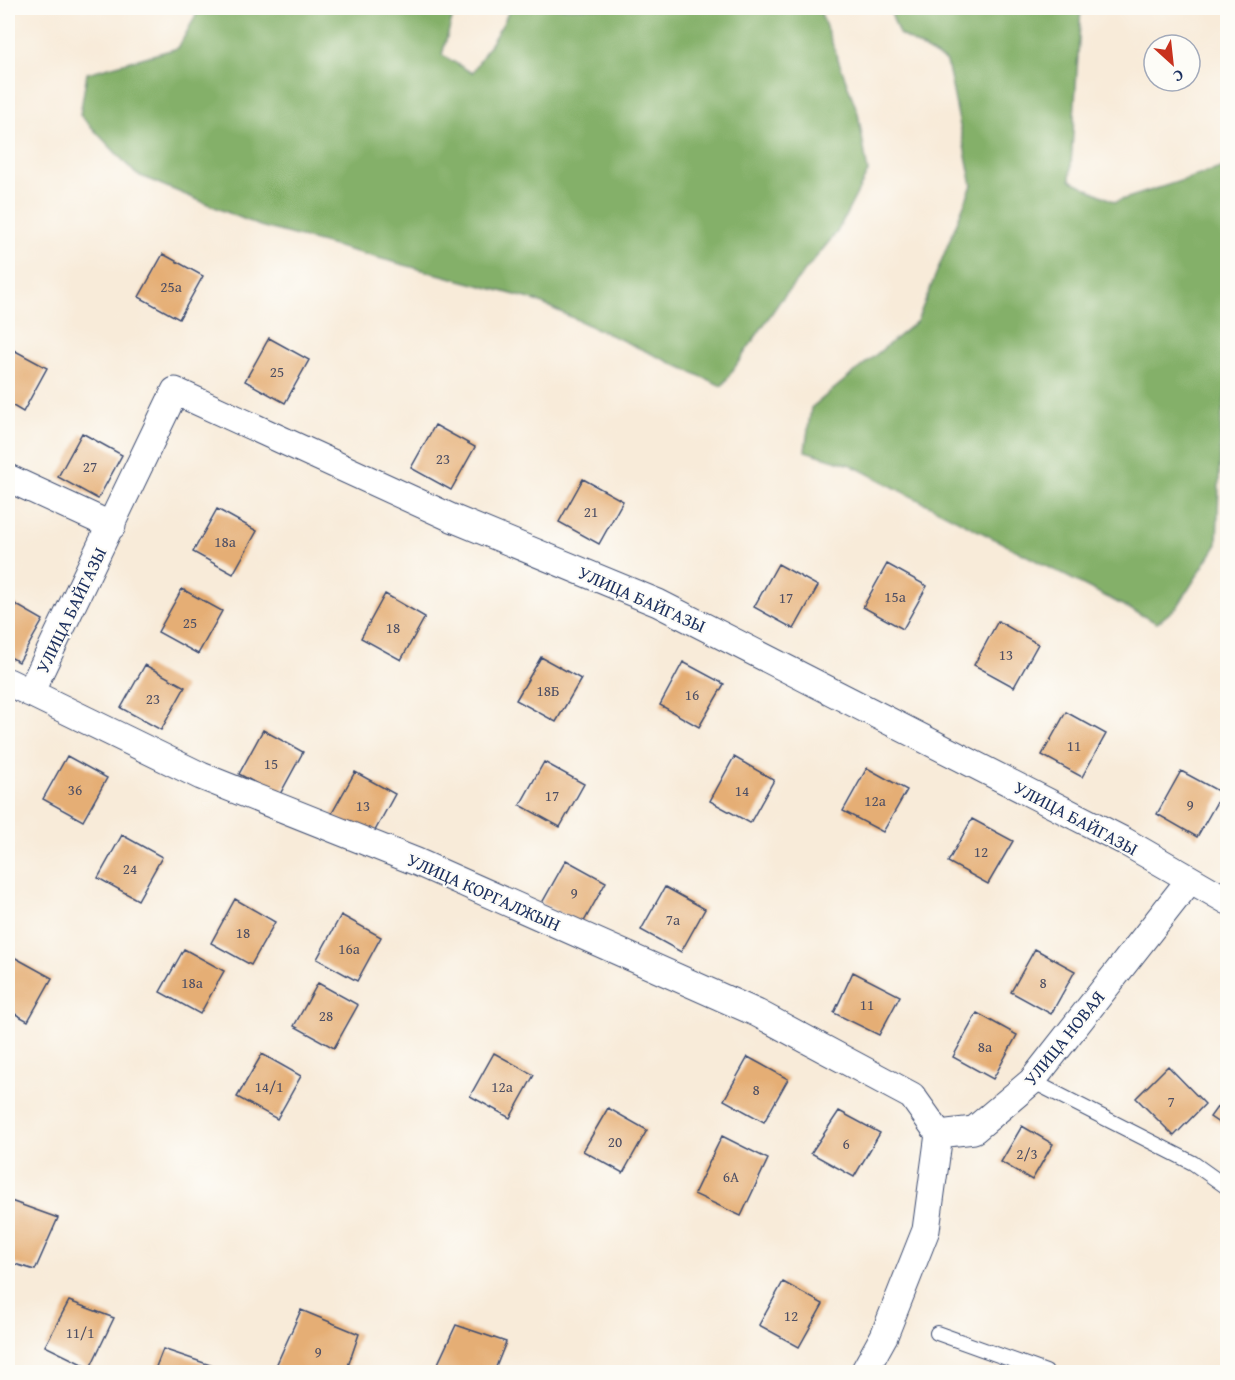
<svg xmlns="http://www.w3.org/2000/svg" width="1235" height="1380" viewBox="0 0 1235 1380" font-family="'Gentium Book Plus',serif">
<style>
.forest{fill:#84b069;stroke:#507064;stroke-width:1.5}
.building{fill:#e5ae75}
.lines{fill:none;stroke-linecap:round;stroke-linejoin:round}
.service-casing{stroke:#3c4b70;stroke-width:16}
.minor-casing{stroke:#3c4b70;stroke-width:29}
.service{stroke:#fff;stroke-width:14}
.minor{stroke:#fff;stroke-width:27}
.labels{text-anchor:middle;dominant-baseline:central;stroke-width:4.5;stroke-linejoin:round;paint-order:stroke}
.number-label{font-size:15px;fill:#4e4f64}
.street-label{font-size:18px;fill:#1b2f5e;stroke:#fdfcf7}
</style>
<rect width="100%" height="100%" fill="#fdfcf7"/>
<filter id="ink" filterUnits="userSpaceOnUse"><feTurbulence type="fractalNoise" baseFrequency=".0167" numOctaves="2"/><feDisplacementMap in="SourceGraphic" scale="12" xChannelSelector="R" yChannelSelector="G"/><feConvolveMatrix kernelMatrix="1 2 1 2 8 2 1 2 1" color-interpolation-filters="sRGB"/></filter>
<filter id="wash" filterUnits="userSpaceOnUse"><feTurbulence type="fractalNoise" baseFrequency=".008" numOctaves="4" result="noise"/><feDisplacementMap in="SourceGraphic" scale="24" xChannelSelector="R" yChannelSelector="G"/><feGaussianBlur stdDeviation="1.35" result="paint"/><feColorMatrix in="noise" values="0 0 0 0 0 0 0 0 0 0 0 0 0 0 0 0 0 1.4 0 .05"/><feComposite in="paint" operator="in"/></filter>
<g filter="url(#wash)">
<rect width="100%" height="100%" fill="#f8ebd9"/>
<!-- forest -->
<path class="forest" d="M200,8H455L442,55L472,73L504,22L510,8H819L858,113L868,172L837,232L780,301L722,386L534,300L260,226L136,174L80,115L87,73L178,48Z
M889,8H1081L1070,180L1115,202L1227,166L1228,374L1221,425L1217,544L1178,606L1157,623L851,465L805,451L811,408L917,321L972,185L947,62L899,34Z"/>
<g id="blocks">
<!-- building -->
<path class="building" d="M163,254L203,276L179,319L139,297Z
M269,338L309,360L285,403L245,381Z
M8,347L47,368L23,412L8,403Z
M435,425L475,447L451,490L411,468Z
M82,433L122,455L98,499L58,477Z
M583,479L623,501L599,544L559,522Z
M217,509L257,531L233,574L193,552Z
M778,564L818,586L794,629L754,607Z
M887,564L927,586L903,629L863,607Z
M182,589L222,611L198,654L158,632Z
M385,594L425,617L401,660L361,638Z
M8,600L43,620L19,662L8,656Z
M998,621L1038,644L1014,687L974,665Z
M541,657L581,679L556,722L516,700Z
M683,662L724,684L699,727L660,705Z
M145,665L185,687L161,730L121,708Z
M1066,712L1106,734L1082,777L1042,755Z
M263,730L303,752L279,796L239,774Z
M67,756L107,778L83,821L43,799Z
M734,757L774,780L750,823L710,801Z
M544,762L584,784L560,827L520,805Z
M867,768L907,790L883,832L843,811Z
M1181,771L1222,793L1197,837L1157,814Z
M355,772L395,794L371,838L331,815Z
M972,819L1013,841L988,884L948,862Z
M122,835L162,857L138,900L98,878Z
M566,860L606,882L582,925L542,903Z
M665,887L705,909L681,952L641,930Z
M235,899L275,922L251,965L211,943Z
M341,915L381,937L357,981L317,959Z
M184,949L224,971L200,1014L160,992Z
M1035,949L1075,971L1051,1014L1011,992Z
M12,956L52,978L28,1021L8,1010V964Z
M853,972L900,996L879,1035L834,1013Z
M318,983L358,1005L334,1048L294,1026Z
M977,1013L1017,1035L993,1079L953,1057Z
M494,1053L534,1075L510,1118L470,1096Z
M262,1054L301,1076L277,1119L237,1097Z
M748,1057L788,1079L764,1122L724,1100Z
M1168,1066L1205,1104L1174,1136L1136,1098Z
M1228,1092V1129L1210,1117Z
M608,1108L647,1130L623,1173L583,1151Z
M839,1111L880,1133L854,1177L811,1153Z
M1022,1126L1053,1144L1032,1180L1001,1162Z
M722,1136L768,1159L741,1216L694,1194Z
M8,1200L58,1218L35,1270L8,1262Z
M783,1282L823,1304L799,1347L759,1325Z
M69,1301L114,1318L90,1368L45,1346Z
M301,1310L359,1334L346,1372H287L275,1368Z
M456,1325L506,1342L494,1372H434Z
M163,1349L213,1366L211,1372H154Z"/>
</g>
</g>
<g filter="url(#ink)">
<use href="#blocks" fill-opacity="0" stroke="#3c4b70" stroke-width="1.5"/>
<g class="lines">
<!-- service casing -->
<g class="service-casing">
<path id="service" d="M1032,1081L1193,1163L1228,1188
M937,1333L1046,1372"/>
</g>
<!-- minor casing -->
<g class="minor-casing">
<path id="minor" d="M8,478L112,526
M8,682L201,776L417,862L757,1013L912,1096L939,1134
M30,693L175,391L452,518L658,603L1124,841L1228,901
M864,1372L884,1336L926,1230L939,1134L974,1130L1032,1081L1189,881"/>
</g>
<!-- service -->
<use href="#service" class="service"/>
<!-- minor -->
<use href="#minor" class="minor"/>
</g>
</g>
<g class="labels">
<!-- number labels -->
<g class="number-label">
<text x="171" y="286">25а</text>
<text x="277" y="371">25</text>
<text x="443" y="458">23</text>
<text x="90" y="466">27</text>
<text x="591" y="511">21</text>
<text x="225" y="541">18а</text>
<text x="895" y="596">15а</text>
<text x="786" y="597">17</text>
<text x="190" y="622">25</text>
<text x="393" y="627">18</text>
<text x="1006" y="654">13</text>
<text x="548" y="690">18Б</text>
<text x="692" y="694">16</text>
<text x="153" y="698">23</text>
<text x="1074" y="745">11</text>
<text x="271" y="763">15</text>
<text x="75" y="789">36</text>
<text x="742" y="790">14</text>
<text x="552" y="795">17</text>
<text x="875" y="800">12а</text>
<text x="1190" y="804">9</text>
<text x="363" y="805">13</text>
<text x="981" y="851">12</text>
<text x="130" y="868">24</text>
<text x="574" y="892">9</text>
<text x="673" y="919">7а</text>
<text x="243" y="932">18</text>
<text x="349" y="948">16а</text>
<text x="192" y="982">18а</text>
<text x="1043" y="982">8</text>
<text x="867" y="1004">11</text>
<text x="326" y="1015">28</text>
<text x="985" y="1046">8а</text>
<text x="269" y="1086">14/1</text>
<text x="502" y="1086">12а</text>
<text x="756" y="1089">8</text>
<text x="1171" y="1101">7</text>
<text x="615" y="1141">20</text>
<text x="846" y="1143">6</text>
<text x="1027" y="1153">2/3</text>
<text x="731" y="1176">6А</text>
<text x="791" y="1315">12</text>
<text x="80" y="1332">11/1</text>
<text x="318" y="1351">9</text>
</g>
<!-- street labels -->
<g class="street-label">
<text transform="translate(642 599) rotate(24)">УЛИЦА БАЙГАЗЫ</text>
<text transform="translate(71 610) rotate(-64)">УЛИЦА БАЙГАЗЫ</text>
<text transform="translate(1076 818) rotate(28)">УЛИЦА БАЙГАЗЫ</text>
<text transform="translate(484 892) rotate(24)">УЛИЦА КОРГАЛЖЫН</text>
<text transform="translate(1064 1038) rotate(-51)">УЛИЦА НОВАЯ</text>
</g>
</g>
<!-- margin -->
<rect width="1235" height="1380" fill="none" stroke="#fdfcf7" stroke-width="30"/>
<!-- north arrow -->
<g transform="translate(1172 63) rotate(153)"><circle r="28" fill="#fdfcf7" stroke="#a3aaba" stroke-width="1.5"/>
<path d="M0-4.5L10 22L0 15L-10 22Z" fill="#c8321e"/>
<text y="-9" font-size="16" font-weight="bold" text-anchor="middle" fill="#1b2f5e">С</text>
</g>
</svg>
